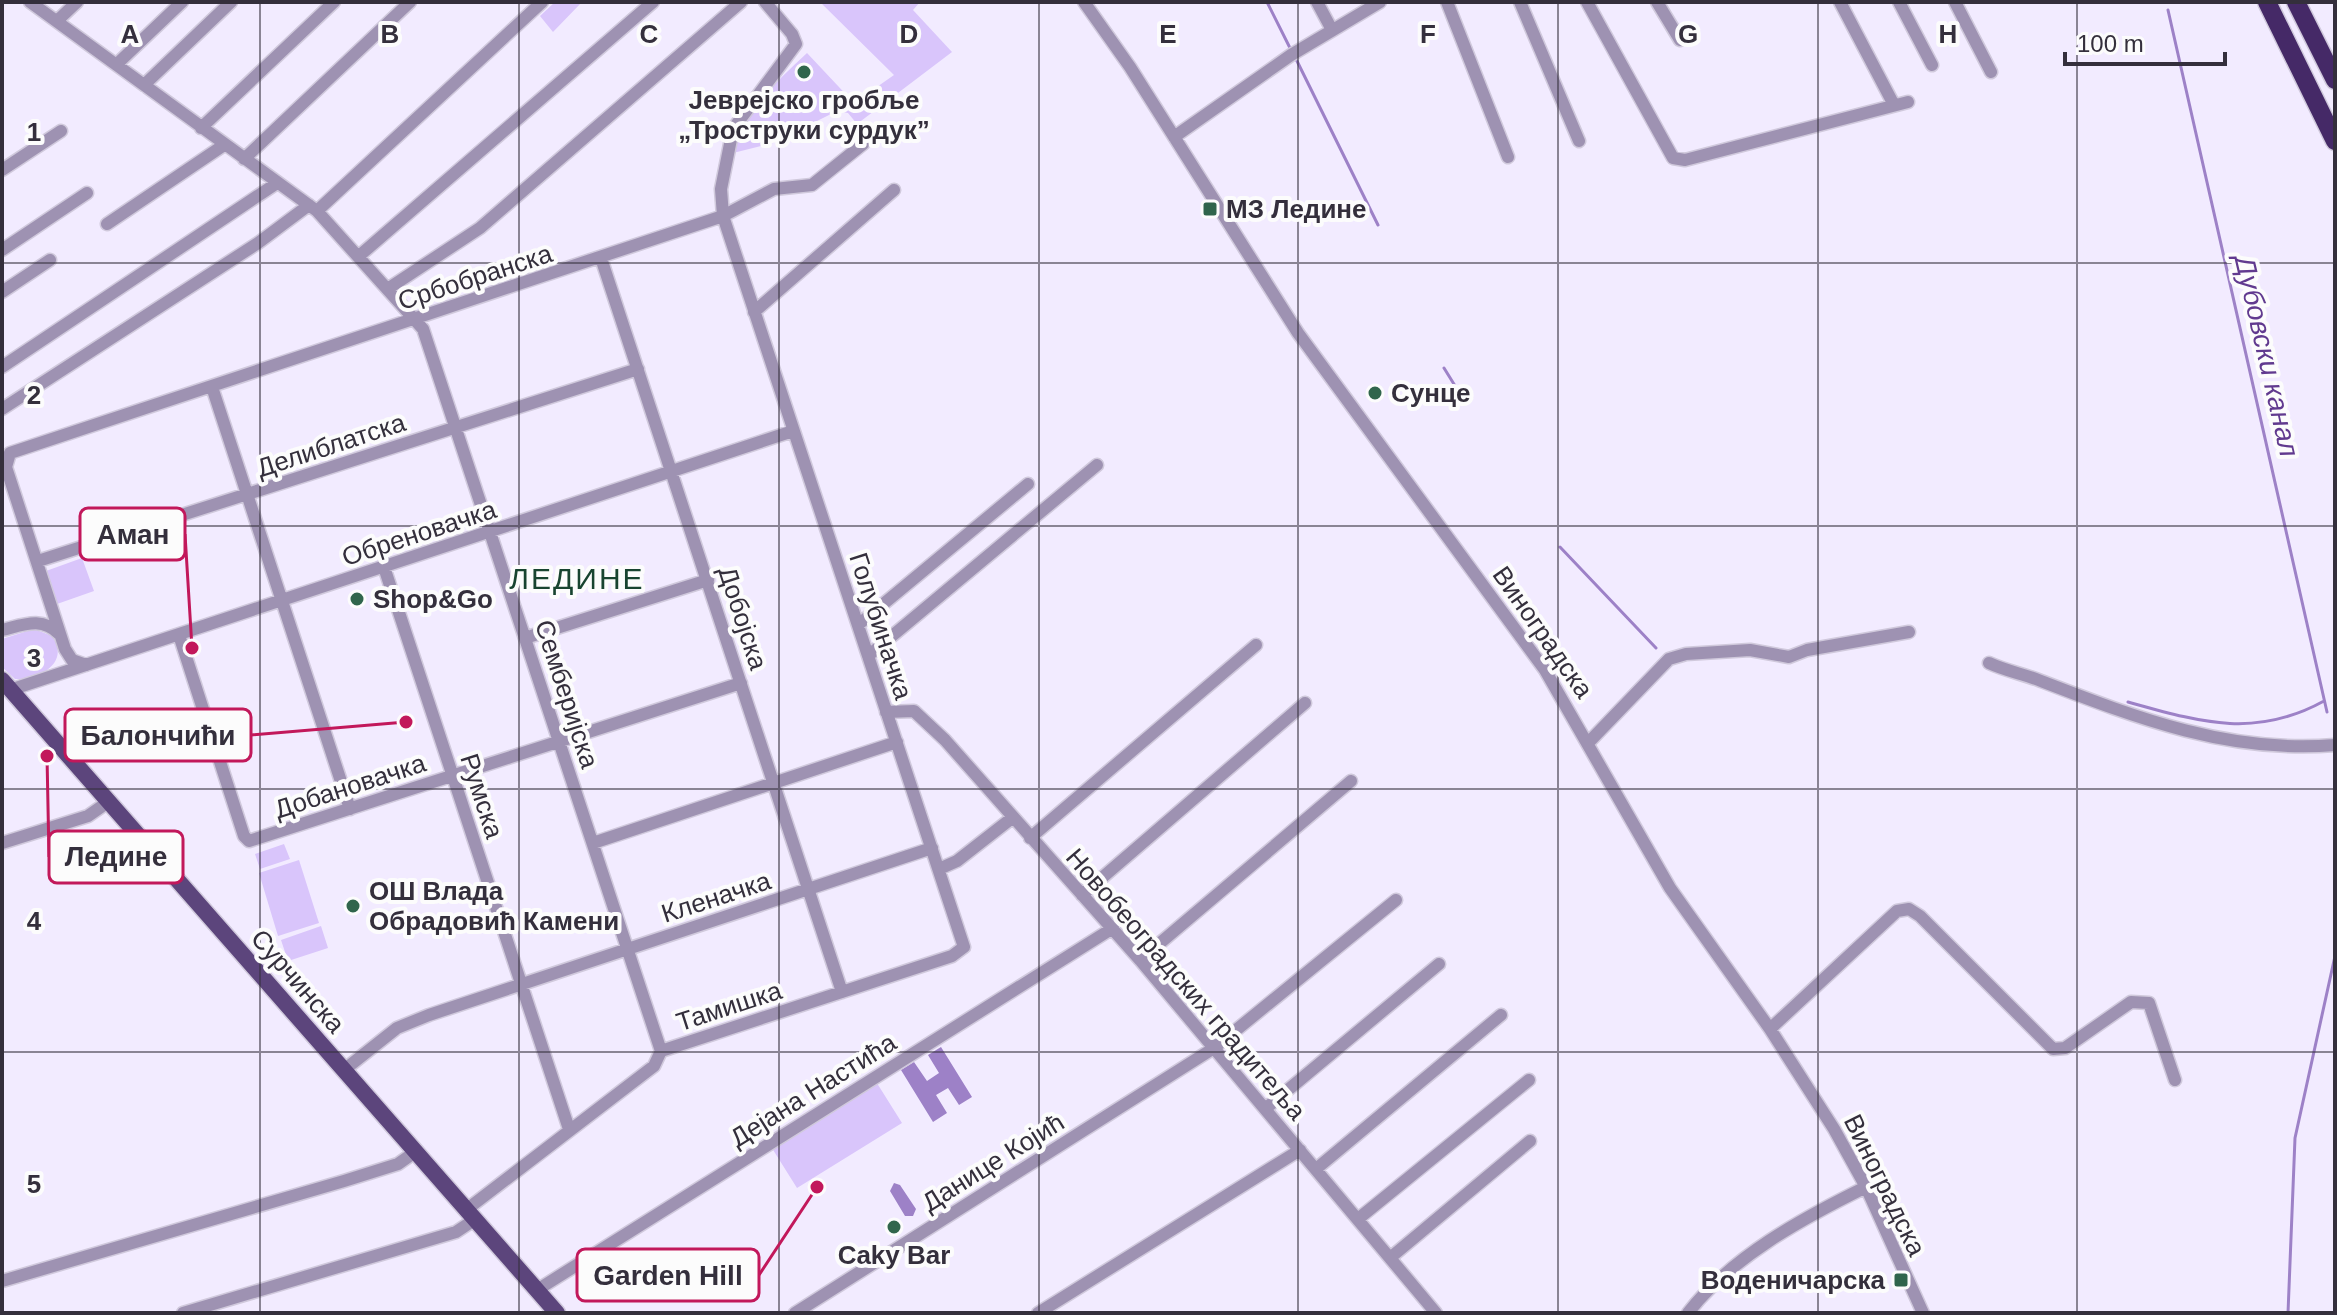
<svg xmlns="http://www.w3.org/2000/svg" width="2337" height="1315" viewBox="0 0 2337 1315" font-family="Helvetica,sans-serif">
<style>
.green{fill:#d9c5fb}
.water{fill:#9d81c7}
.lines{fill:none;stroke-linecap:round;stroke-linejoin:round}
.stream{stroke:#9d81c7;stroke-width:3}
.minor-casing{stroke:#d0c9dc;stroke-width:15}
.major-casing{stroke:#d0c9dc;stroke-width:19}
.highway-casing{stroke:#d0c9dc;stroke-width:21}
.minor{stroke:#9e92b2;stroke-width:12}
.major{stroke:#5c457c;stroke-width:16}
.highway{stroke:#452967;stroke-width:18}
.grid{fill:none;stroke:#342f3c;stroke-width:2;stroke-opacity:0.55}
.poi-dot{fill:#30654c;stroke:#fcfcfc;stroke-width:3}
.labels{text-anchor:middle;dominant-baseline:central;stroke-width:8;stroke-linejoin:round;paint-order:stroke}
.poi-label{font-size:26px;font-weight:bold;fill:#342f3c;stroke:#fcfcfc;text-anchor:start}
.street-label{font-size:26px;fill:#342f3c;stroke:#fcfcfc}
.water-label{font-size:28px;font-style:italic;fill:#613a8f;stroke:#fcfcfc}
.quarter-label{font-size:30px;letter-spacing:2px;fill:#184430;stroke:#fcfcfc}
.grid-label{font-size:26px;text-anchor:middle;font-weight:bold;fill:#342f3c;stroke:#fcfcfc;stroke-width:8;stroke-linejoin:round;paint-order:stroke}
.leader{fill:none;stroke:#c2185b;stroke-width:3}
.callout-dot{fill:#c2185b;stroke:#fcfcfc;stroke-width:3}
.callout{fill:#fcfcfc;stroke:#c2185b;stroke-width:3}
.callout-label{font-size:28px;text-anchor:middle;font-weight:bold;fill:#342f3c}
</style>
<rect width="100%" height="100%" fill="#f2ebff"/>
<!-- green -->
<path class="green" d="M555,2H582L553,32L540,16Z
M820,2H920L913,10L952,52L857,124L848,113L837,111L773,143L733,153C745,110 775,83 807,53L854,103L894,75Z
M82,558L94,591L57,604L46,571Z
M34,629L52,636C71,663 39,680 15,679L2,667V639Z
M284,844L290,859L260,869L255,854Z
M299,860L319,923L278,936L259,873Z
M321,926L328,948L288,961L281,940Z
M875,1080L902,1123L797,1188L770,1145Z"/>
<!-- water -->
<path class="water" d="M941,1047L972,1097L959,1105L948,1088L936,1095L947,1113L933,1122L901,1070L914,1062L927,1081L939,1073L928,1055Z
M894,1183L900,1185L916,1209L913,1216H905L890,1191Z"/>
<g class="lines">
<!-- stream -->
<path class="stream" d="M1267,2L1291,50
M2168,10L2327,712
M1295,57L1378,225
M1444,368L1457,389
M1560,547L1656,648
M2128,702C2200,722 2255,739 2324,701
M2288,1313L2295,1138L2335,956"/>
<!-- minor casing -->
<g class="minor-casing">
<path id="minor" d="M30,2L317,211L423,329L661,1051
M1084,2L1130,67L1298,333L1545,670L1670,888L1770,1029L1834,1129L1866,1187L1923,1313
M1317,2L1332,30
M1447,2L1508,157
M1520,2L1579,141
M1587,2L1673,158L1685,160L1908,102
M1657,2L1680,40
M1840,2L1894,105
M1899,2L1932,65
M1955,2L1991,72
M57,21L77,2
M117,64L182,2
M144,85L231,2
M201,128L334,2
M1174,137L1291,55L1380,2
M244,159L410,2
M2,170L61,131
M317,211L542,2
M107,224L224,145
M2,250L87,193
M359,256L653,2
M601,258L842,992
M389,288L480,228L741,2
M2,292L50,260
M754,312L894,190
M2,367L277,183
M212,387L350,809
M2,409L258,243L309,205
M38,561L638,369
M384,567L569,1129
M858,625L1028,484
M2,630C23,625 42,616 59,634
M179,635L244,836L249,841L741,683
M525,638L708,580
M868,656L1097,465
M1989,663C2006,671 2024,674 2041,681C2137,718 2230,754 2335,745
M86,665L72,660L65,649L6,467L10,453L723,216L774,189L812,185L863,144
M10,690L793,431
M886,712L914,711L945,740L1140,960L1436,1313
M1589,742L1669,659L1686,654L1750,650L1789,657L1807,650L1909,632
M1030,838L1256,645
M2,843L88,816L108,802
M593,843L897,742
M939,869L957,861L1012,818
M1082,895L1305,703
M1140,960L1351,781
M1770,1029L1897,911L1909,909L1920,916L2053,1049L2065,1048L2131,1002L2149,1003L2175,1080
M344,1070L397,1028L429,1015L932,848
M1265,1109L1439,964
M1316,1169L1501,1015
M466,1210L654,1066L661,1051L952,956L964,947L723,216L721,189L733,129L796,44L792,34L765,2
M1358,1219L1529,1080
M1390,1258L1530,1141
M2,1281L344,1181L398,1164L415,1152
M537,1290L1113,928
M183,1313L456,1232L474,1220
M795,1313L1214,1048L1396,900
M1038,1313L1300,1150
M1688,1313C1731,1257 1803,1218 1866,1187"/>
</g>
<!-- major casing -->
<g class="major-casing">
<path id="major" d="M2,680L557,1313"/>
</g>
<!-- highway casing -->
<g class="highway-casing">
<path id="highway" d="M2267,2L2335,141
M2296,2L2335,80"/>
</g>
<!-- minor -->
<use href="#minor" class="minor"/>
<!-- major -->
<use href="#major" class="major"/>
<!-- highway -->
<use href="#highway" class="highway"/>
</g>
<!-- grid -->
<path class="grid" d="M260,2V1313M519,2V1313M779,2V1313M1039,2V1313M1298,2V1313M1558,2V1313M1818,2V1313M2077,2V1313M2,263H2335M2,526H2335M2,789H2335M2,1052H2335"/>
<!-- markers -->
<g class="poi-dot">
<circle cx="804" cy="72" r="8"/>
<rect x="1202" y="201" width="16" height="16" rx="4"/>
<circle cx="1375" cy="393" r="8"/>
<circle cx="357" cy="599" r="8"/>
<circle cx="353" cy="906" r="8"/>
<circle cx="894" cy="1227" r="8"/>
<rect x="1893" y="1272" width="16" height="16" rx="4"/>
</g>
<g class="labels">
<!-- poi labels -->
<g class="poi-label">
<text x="804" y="100" text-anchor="middle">Јеврејско гробље<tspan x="804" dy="30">„Троструки сурдук”</tspan></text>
<text x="1226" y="209">МЗ Ледине</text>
<text x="1391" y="393">Сунце</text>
<text x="373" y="599">Shop&amp;Go</text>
<text x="369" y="891">ОШ Влада<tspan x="369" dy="30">Обрадовић Камени</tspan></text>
<text x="894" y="1255" text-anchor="middle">Caky Bar</text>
<text x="1885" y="1280" text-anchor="end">Воденичарска</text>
</g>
<!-- street labels -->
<g class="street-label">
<text transform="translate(475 277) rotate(-18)">Србобранска</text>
<text transform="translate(331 445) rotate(-18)">Делиблатска</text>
<text transform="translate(419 533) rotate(-18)">Обреновачка</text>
<text transform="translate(743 618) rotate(72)">Добојска</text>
<text transform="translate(881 626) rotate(72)">Голубиначка</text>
<text transform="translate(1543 632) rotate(55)">Виноградска</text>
<text transform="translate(567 694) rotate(72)">Семберијска</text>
<text transform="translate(350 786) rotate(-18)">Добановачка</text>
<text transform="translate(482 796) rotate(72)">Румска</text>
<text transform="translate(716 897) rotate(-18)">Кленачка</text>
<text transform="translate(298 981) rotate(49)">Сурчинска</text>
<text transform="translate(1186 984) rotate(49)">Новобеоградских градитеља</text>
<text transform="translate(729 1006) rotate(-18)">Тамишка</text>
<text transform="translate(813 1090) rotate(-32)">Дејана Настића</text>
<text transform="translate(993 1162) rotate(-32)">Данице Којић</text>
<text transform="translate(1885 1185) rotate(64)">Виноградска</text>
</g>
<!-- water labels -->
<g class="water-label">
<text transform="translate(2267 356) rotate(77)">Дубовски канал</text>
</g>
<!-- quarter labels -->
<g class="quarter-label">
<text x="577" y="578">ЛЕДИНЕ</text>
</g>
</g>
<g class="grid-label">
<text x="130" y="43">A</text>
<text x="390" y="43">B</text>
<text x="649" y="43">C</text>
<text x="909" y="43">D</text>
<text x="1168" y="43">E</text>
<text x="1428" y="43">F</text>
<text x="1688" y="43">G</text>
<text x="1948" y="43">H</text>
<text x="34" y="141">1</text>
<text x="34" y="404">2</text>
<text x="34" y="667">3</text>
<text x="34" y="930">4</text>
<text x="34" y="1193">5</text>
</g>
<!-- callouts -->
<path class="leader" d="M192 648L185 534M406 722L251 735M47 756L49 857M817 1187L759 1275"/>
<g class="callout-dot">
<circle cx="192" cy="648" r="8"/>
<circle cx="406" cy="722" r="8"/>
<circle cx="47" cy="756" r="8"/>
<circle cx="817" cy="1187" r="8"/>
</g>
<g class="callout">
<rect x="80" y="508" width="105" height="52" rx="8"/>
<rect x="65" y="709" width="186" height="52" rx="8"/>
<rect x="49" y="831" width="134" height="52" rx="8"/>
<rect x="577" y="1249" width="182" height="52" rx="8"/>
</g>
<g class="callout-label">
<text x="133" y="544">Аман</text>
<text x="158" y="745">Балончићи</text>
<text x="116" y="866">Ледине</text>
<text x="668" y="1285">Garden Hill</text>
</g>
<!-- border -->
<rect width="2337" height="1315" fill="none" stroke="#342f3c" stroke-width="8"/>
<!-- scale -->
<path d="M2065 52v12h160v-12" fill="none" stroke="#342f3c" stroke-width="4"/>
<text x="2077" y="52" font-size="24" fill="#342f3c" stroke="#fcfcfc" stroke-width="6" paint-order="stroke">100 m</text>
</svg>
